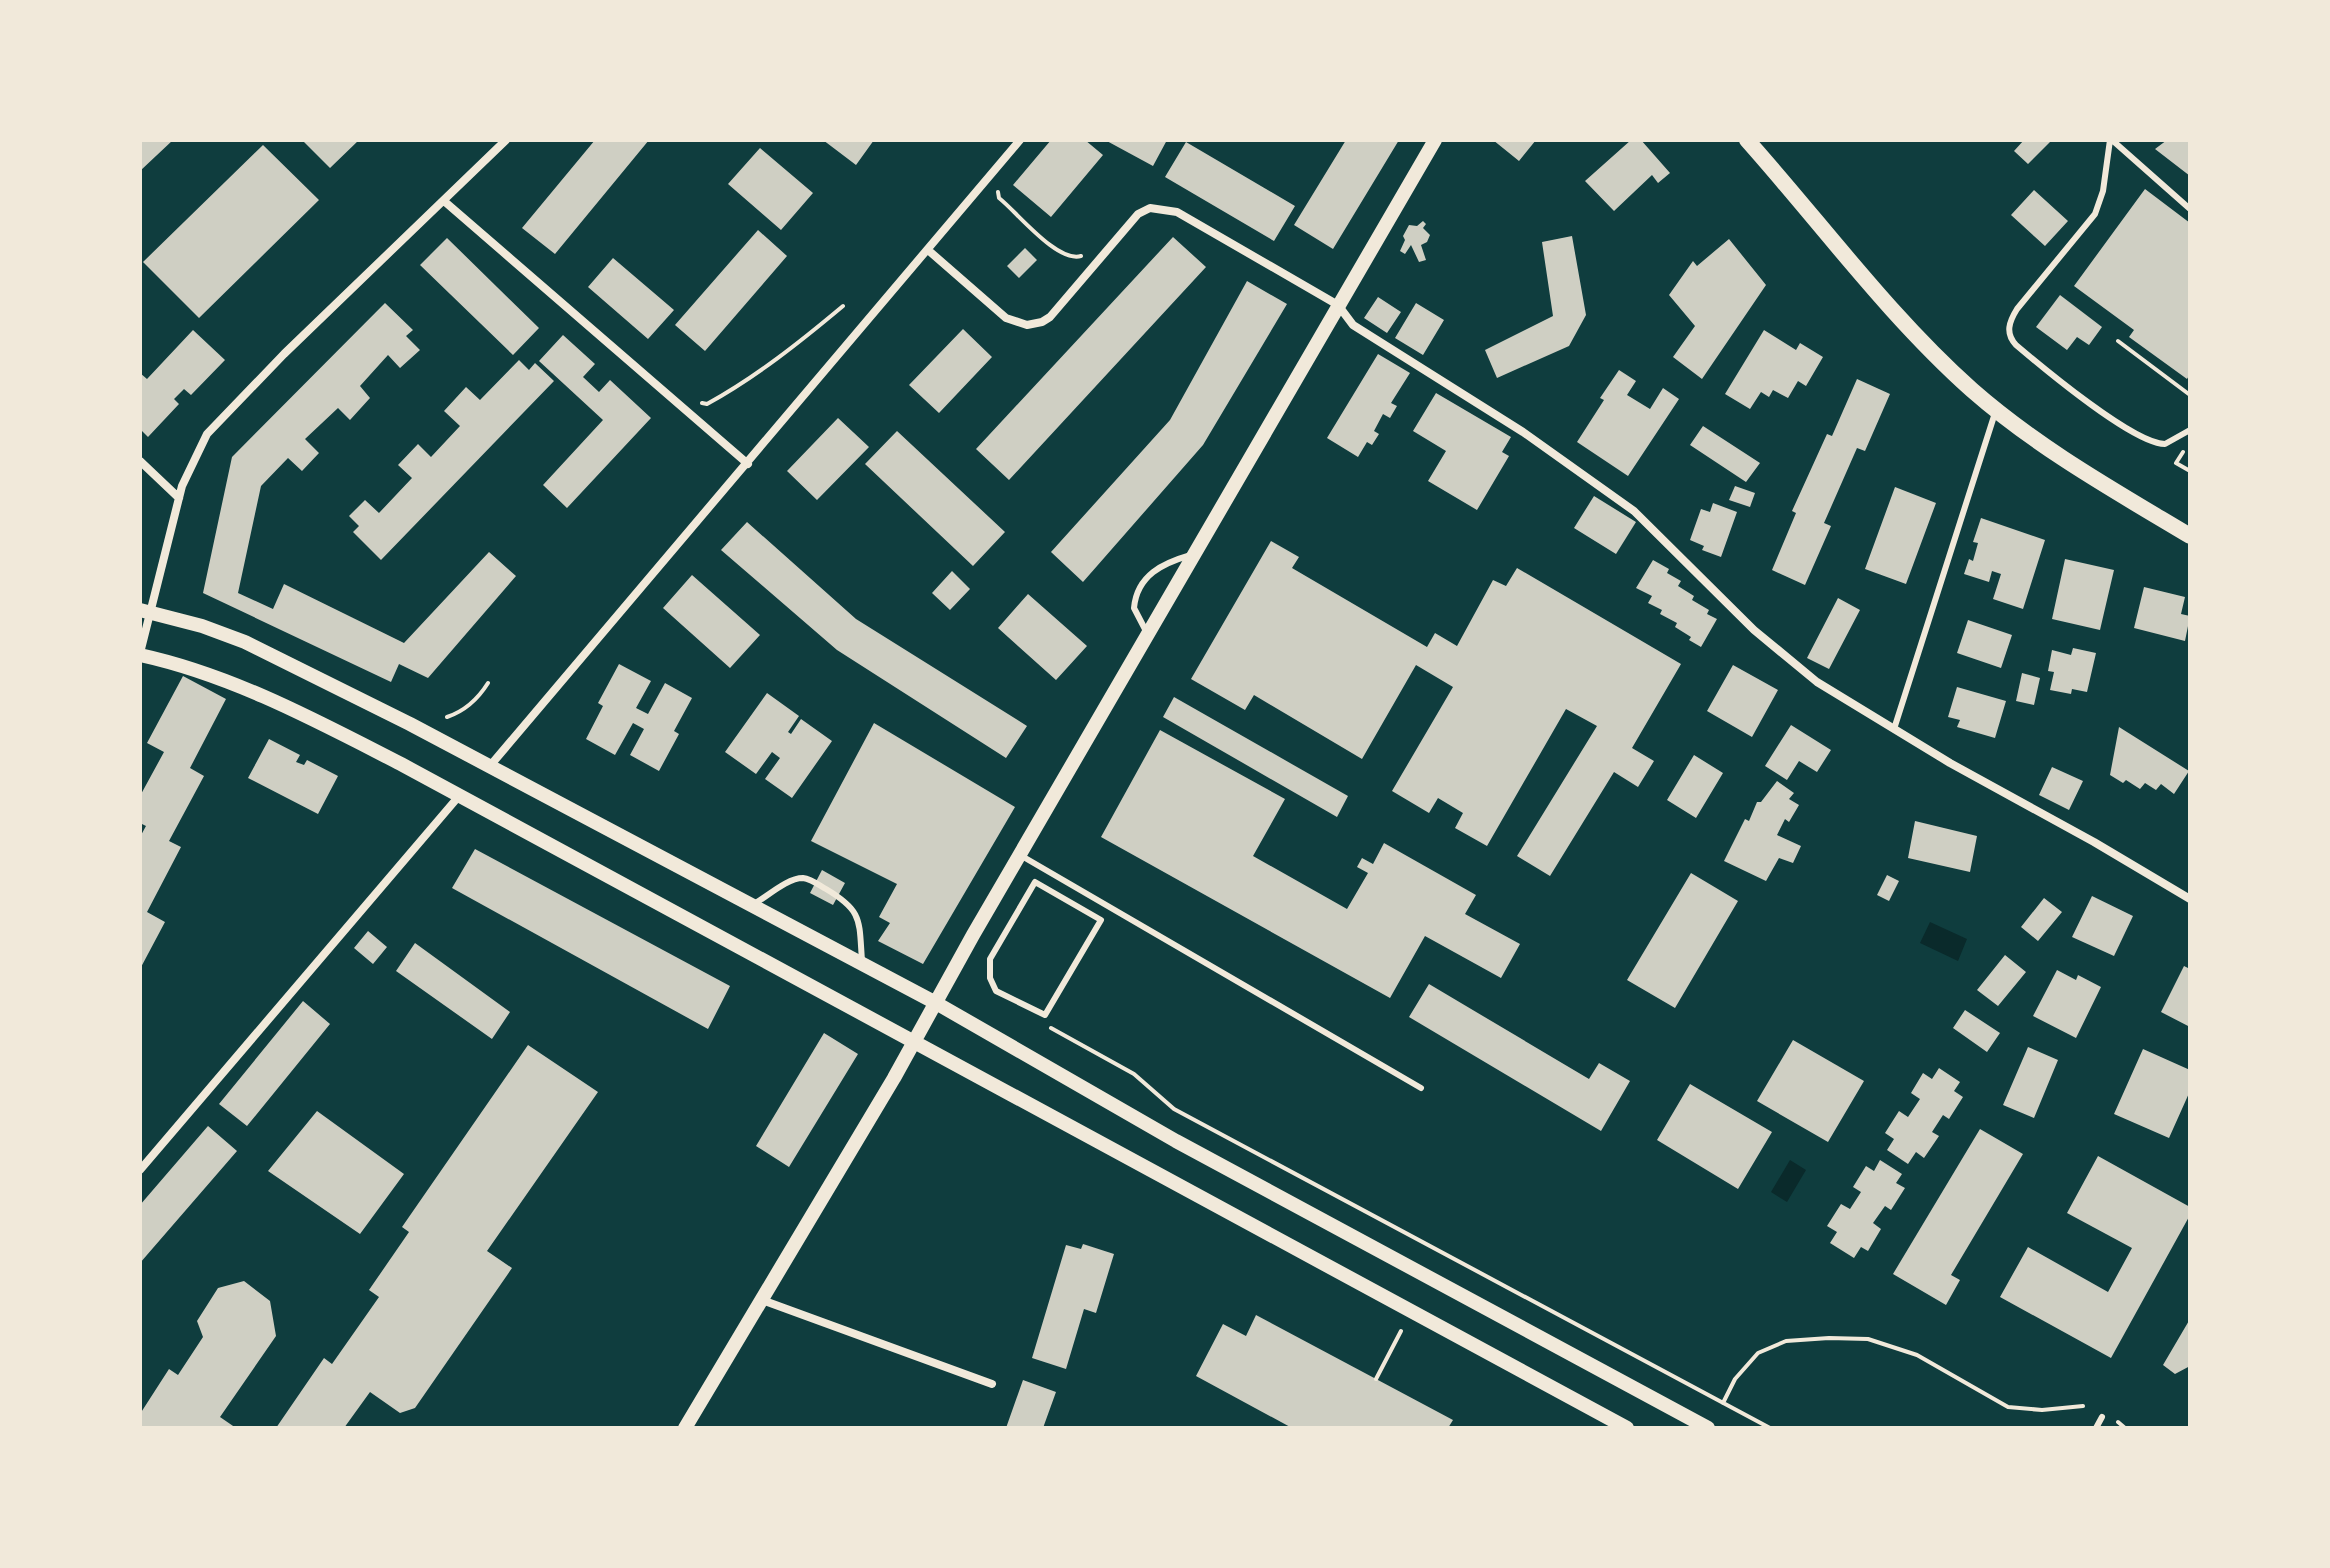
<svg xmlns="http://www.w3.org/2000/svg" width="2330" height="1568" viewBox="0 0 2330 1568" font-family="Manrope,sans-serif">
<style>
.water{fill:#0a2a2b}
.building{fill:#cfcfc3}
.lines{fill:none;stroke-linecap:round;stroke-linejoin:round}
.path{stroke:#f1e9da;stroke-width:4}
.service{stroke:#f1e9da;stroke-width:6}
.minor{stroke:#f1e9da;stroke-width:8}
.tertiary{stroke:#f1e9da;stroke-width:14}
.secondary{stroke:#f1e9da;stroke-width:16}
</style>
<rect width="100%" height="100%" fill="#0f3d3e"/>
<!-- water -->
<path class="water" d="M1930,922L1967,939L1958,961L1920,943Z
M1790,1160L1806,1170L1787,1202L1771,1192Z"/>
<!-- building -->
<path class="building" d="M140,140H173L140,171Z
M302,140H359L330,168Z
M595,140H649L555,254L522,228Z
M823,140H874L856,165Z
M1051,140H1085L1103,155L1051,217L1013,185Z
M1105,140H1167L1153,166Z
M1346,140H1399L1333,249L1294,225Z
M1493,140H1536L1519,161Z
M1631,140H1641L1670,173L1658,183L1652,175L1614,211L1585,181Z
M2024,140H2052L2028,164L2014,151Z
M2167,140H2190V176L2155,149Z
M1186,142L1295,206L1274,241L1165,177Z
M263,145L319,200L199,318L143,262Z
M760,148L813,193L781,230L728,184Z
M2145,189L2190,223V374L2187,379L2129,337L2134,330L2074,286Z
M2034,190L2068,221L2045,246L2011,215Z
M1423,221L1426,224L1423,228L1430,235L1427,242L1421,245L1426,260L1419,262L1411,245L1405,254L1400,251L1405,240L1403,236L1409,225L1417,226Z
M758,230L787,256L705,351L675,325Z
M1572,236L1586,315L1569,346L1497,378L1485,350L1553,316L1542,242Z
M1173,237L1206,267L1009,480L976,449Z
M447,238L539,328L513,355L420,265Z
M1729,239L1766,285L1702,379L1673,357L1695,326L1669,295L1693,261L1697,266Z
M1025,248L1037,260L1019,278L1007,266Z
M613,258L674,310L648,339L588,287Z
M1247,281L1287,304L1203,445L1083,582L1051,552L1170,420Z
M2060,295L2102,327L2089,345L2077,337L2067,350L2036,327Z
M1378,297L1401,312L1387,333L1364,318Z
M385,303L413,330L406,336L420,350L400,368L388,355L360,386L370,398L350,420L338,408L305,439L319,453L302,471L288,458L261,486L238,593L273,609L284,584L404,643L489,552L516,576L428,678L399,664L391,682L203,593L232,457Z
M1416,303L1444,320L1423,355L1395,338Z
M963,329L992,357L939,413L909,385Z
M193,330L225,360L191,395L184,389L174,399L179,404L148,437L140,429V373L147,379Z
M1764,330L1796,350L1800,343L1823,357L1806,386L1798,381L1788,398L1773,390L1769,397L1761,392L1750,409L1725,394Z
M563,335L595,364L583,377L599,392L610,380L651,418L567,508L543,485L603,420L539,361Z
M1378,354L1410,373L1391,403L1397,406L1390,418L1383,414L1374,431L1379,434L1372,445L1367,442L1358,457L1327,438Z
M519,360L529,370L535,363L554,381L381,560L353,532L359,526L349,516L365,500L379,513L412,478L398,465L418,444L431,457L460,426L444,411L466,387L480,400Z
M1619,370L1636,381L1627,395L1650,409L1663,388L1679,399L1628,476L1577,442L1604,400L1600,398Z
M1857,379L1890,394L1865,451L1857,448L1824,523L1831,526L1805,585L1772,570L1796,513L1792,511L1827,434L1832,436Z
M1436,393L1511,437L1502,452L1509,456L1477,510L1428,481L1446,451L1413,431Z
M838,418L869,447L817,500L787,471Z
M1703,426L1760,463L1746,482L1690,445Z
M897,431L1005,532L973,566L865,464Z
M1735,486L1755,493L1750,507L1729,500Z
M1895,487L1936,503L1906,584L1865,569Z
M1594,496L1636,522L1616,554L1574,528Z
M1713,503L1737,512L1721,557L1702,550L1704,546L1690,540L1701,509L1710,512Z
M1981,518L2045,540L2023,609L1993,599L2001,574L1992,571L1989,582L1964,574L1969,559L1973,561L1978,543L1973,542Z
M747,522L856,619L1027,726L1006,758L837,650L721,550Z
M1271,541L1299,557L1292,568L1427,647L1435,633L1457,646L1493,580L1506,586L1517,568L1681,664L1632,748L1654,761L1638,787L1614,772L1550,876L1517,856L1597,726L1566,709L1487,846L1455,828L1463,813L1438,798L1429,813L1392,791L1453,687L1416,665L1362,759L1254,695L1245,710L1191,679Z
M2065,559L2114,570L2100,630L2052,619Z
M1653,560L1669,569L1667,573L1681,581L1678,586L1694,596L1692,600L1709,610L1707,614L1717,619L1701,647L1689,640L1691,637L1675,627L1677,623L1660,614L1662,610L1648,603L1652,596L1636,588Z
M952,571L970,589L950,610L932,593Z
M692,575L760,635L730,668L663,608Z
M2144,587L2185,597L2181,614L2190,616L2185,641L2134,628Z
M1028,594L1087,646L1056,680L998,628Z
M1838,598L1860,610L1829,669L1807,658Z
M1968,620L2012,635L2001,668L1957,653Z
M2073,648L2096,653L2087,692L2072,689L2071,694L2050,690L2054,672L2048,671L2052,650L2071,655Z
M619,664L651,681L636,708L648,714L665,683L692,698L674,731L679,734L659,771L630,755L644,729L633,723L615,755L586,739L603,706L598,703Z
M1733,665L1778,690L1752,737L1707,711Z
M2022,673L2040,678L2034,705L2016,701Z
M183,676L226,699L190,768L204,776L169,841L181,847L147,912L165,922L140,969V837L146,826L140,823V796L164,752L147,743Z
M1957,687L2006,701L1995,738L1957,727L1960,720L1948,717Z
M767,693L799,716L788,732L791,734L801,719L832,741L792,798L765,779L780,758L772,752L756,774L725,752Z
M1174,697L1348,796L1337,817L1163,717Z
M874,723L1015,807L923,964L878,941L890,923L879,917L897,884L811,841Z
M1791,725L1831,750L1817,772L1799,761L1787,780L1765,766Z
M2119,727L2189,771L2174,794L2161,784L2156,790L2145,783L2140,789L2126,780L2123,783L2110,775Z
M1160,730L1285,799L1253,856L1347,909L1368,873L1357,867L1362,858L1373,864L1384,843L1476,895L1465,914L1520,944L1501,978L1425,936L1390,998L1101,837Z
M269,739L300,755L296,762L304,765L307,760L338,776L318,814L248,778Z
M1694,755L1723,773L1696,818L1667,800Z
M2052,767L2083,781L2069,810L2039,795Z
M1777,781L1794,793L1789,799L1799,805L1789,822L1785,819L1777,835L1801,846L1793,863L1779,858L1766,881L1724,861L1745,819L1749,821L1757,802H1761Z
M1915,821L1977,836L1970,872L1908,858Z
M475,849L730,986L708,1029L452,888Z
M822,870L845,883L833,905L810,893Z
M1691,873L1738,901L1675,1008L1627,980Z
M1887,875L1899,881L1889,901L1877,895Z
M2092,896L2133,916L2114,956L2072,937Z
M2044,898L2062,912L2038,941L2021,927Z
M368,931L387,947L373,964L354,948Z
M415,943L510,1012L492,1039L396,971Z
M2005,955L2026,972L1998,1006L1977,990Z
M2184,966L2190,969V1027L2161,1012Z
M2057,970L2076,980L2078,975L2101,987L2076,1038L2033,1016Z
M1429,984L1589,1079L1599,1063L1630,1081L1601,1131L1409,1017Z
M303,1001L330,1024L247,1126L219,1104Z
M1965,1010L2000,1033L1987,1052L1953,1028Z
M824,1033L858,1054L789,1167L756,1146Z
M1793,1040L1864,1081L1828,1142L1757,1101Z
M528,1045L598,1092L487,1251L512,1268L415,1408L400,1413L370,1392L344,1428H276L324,1358L332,1364L379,1297L369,1290L409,1232L402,1227Z
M2028,1047L2058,1060L2034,1118L2003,1105Z
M2143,1049L2190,1070V1091L2169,1138L2114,1114Z
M1939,1068L1960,1082L1954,1091L1963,1097L1949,1119L1943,1115L1932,1132L1939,1136L1924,1158L1916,1152L1908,1164L1887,1150L1894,1139L1885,1133L1899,1111L1908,1117L1920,1099L1911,1093L1923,1073L1932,1079Z
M1690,1084L1772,1132L1738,1189L1657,1140Z
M317,1111L404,1174L360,1234L268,1171Z
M208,1126L237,1151L140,1263V1205Z
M1980,1129L2023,1154L1951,1275L1960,1280L1946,1305L1893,1274Z
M2098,1156L2190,1207V1215L2111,1358L2000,1297L2028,1247L2108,1292L2132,1248L2067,1213Z
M1880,1160L1902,1174L1896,1183L1905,1188L1891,1210L1885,1206L1873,1223L1881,1229L1868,1251L1861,1247L1854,1258L1830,1243L1837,1232L1827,1226L1841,1204L1850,1209L1861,1192L1853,1187L1866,1166L1874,1171Z
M1083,1244L1114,1254L1096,1313L1084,1309L1066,1369L1032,1358L1066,1245L1081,1249Z
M244,1281L270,1301L276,1336L220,1417L236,1428H140V1414L169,1369L178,1375L203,1337L197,1321L218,1288Z
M1256,1315L1453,1420L1448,1428H1292L1196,1376L1223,1324L1246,1336Z
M2190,1319V1366L2175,1374L2163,1365Z
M1023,1380L1056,1392L1043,1428H1006Z"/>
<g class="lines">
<!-- path -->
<path class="path" d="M998,192L999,198C1017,212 1057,263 1081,256
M2118,341L2190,395
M702,403L707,404C756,377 800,342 843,306
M2183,452L2176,463L2190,471
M447,717C465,711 478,699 488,683
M1051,1028L1134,1074L1174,1109L1770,1428
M1376,1379L1401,1331
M1723,1403L1735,1379L1758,1353L1786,1341L1829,1338L1868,1339L1917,1355L2008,1407L2042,1410L2083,1406
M2118,1422L2125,1428"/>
<!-- service -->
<path class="service" d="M2110,140L2103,191L2095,214L2017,309C2009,322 2005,333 2016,345C2042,367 2134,444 2165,444L2190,430
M2112,140L2190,209
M1147,633L1134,608C1137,575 1163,563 1191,555
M1894,729L1995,413
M1020,855L1421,1088
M1035,882L1101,920L1045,1015L996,991L990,978V959Z
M754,904C768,896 787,878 803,878C811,879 819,885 826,889C863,911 859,920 862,961
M2096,1428L2102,1417"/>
<!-- minor -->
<path class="minor" d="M444,201L748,464
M928,250L1006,318L1027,325L1042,322L1050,317L1138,214L1150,208L1177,212L1338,305L1353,325L1523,432L1634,511L1754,630L1817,682L1950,763L2094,842L2190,899
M140,461L179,498
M140,653L182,486L207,434L284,354L506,140
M489,767L1020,140
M140,1170L459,796
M762,1300L992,1384"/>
<!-- tertiary -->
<path class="tertiary" d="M140,610L202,626L245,642L410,724L936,1003L1176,1141L1708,1428
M140,655C232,675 317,721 401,764L1627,1428
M685,1428L894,1078L973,935L1435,140"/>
<!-- secondary -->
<path class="secondary" d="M1747,140C1821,223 1888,315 1972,390C2038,448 2115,491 2190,536"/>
</g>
<!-- border -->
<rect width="2330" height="1568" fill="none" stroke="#f1e9da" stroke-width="284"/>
</svg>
